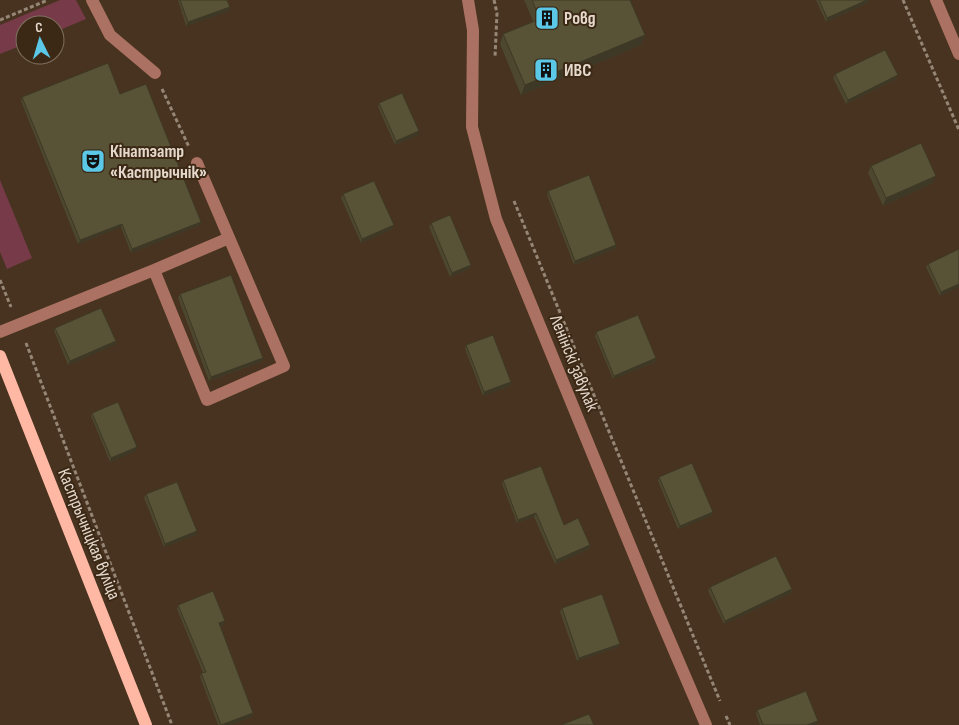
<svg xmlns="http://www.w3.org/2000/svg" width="959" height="725" viewBox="0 0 959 725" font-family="'Sofia Sans Condensed',sans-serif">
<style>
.green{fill:#763a49}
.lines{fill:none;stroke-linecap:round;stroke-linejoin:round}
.path{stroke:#968676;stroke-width:3;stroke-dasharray:4 2.5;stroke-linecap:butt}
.minor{stroke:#ab7162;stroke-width:12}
.major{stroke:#ffb8a4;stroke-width:12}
.wall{fill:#4c472e}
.shaded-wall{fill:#3e3926}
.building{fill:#585236;stroke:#3e3926}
.labels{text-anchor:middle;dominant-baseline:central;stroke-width:4;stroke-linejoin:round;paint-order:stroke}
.poi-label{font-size:18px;font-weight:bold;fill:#e5d9cd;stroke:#3c2915;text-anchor:start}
.street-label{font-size:18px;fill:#e5d9cd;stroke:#3c2915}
</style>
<rect width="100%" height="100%" fill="#47331f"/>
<!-- green -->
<path class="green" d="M60,0H76L86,19L55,32V25H25V44L0,54V25Z
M0,180L32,258L7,269L0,252Z"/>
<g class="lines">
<!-- path -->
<path class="path" d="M494,0L497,13L495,57
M903,0L959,130
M0,20L48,0
M162,89L189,147
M514,201L720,701
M0,280L11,307
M26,343L172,725
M726,716L730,725"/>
<!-- minor -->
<path class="minor" d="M92,0L110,35L155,73
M468,0L473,30L472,127L496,219L655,606L706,725
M936,0L959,54
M154,270L229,238
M0,332L154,270L207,400L284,366L197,163"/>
<!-- major -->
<path class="major" d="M0,356L146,725"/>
</g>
<!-- wall -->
<path class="wall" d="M178,0H227L230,7L229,11L186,26Z
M524,0H630L645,35L641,45L521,95L500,44L503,34L533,21Z
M816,0H869L868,3L826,22Z
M835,74L896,79L846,104L833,78Z
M120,94L201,222L200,225L131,253L121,227L78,244L21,101L22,97Z
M379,103L418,135L395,145L378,107Z
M871,166L933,183L883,206L868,173Z
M548,191L616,245L615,249L574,265L547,195Z
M343,194L392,229L361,243L341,198Z
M431,223L471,265L469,269L450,277L429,227Z
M959,249V287L940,296L926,267L928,264Z
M180,294L263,358L261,362L209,381L178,298Z
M55,328L116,341L115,345L68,365L54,331Z
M596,332L656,358L655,362L613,379L595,336Z
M466,345L510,386L483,396L465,349Z
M92,413L137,447L136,451L110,462L91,416Z
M659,477L713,512L711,516L678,529L658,481Z
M503,480L564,525L590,545L589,549L555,564L534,517L517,523L502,484Z
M146,494L196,535L164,547L144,498Z
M710,587L792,589L791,593L724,624L708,591Z
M178,605L224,625L220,626L253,713L252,717L229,725H218L200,677L201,673H203L177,609Z
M562,608L620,644L618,647L577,661L560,612Z
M757,710L818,721L816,725H760L756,714Z"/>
<!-- shaded-wall -->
<path class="shaded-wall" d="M867,0H869L868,3L826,22L827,18Z
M230,7L229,11L186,26L188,22Z
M645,35L641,45L521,95L525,85Z
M898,75L896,79L846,104L848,100Z
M419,131L418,135L395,145L396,141Z
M936,176L933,183L883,206L886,198Z
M201,222L200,225L131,253L132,249Z
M122,224L121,227L78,244L80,240Z
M394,225L392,229L361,243L362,239Z
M616,245L615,249L574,265L575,261Z
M471,265L469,269L450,277L452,273Z
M959,284V287L940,296L941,292Z
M116,341L115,345L68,365L70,361Z
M263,358L261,362L209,381L211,377Z
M656,358L655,362L613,379L614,376Z
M511,382L510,386L483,396L484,392Z
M137,447L136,451L110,462L111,458Z
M713,512L711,516L678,529L680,526Z
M536,513L534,517L517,523L518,520Z
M197,531L196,535L164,547L165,544Z
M590,545L589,549L555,564L556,560Z
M792,589L791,593L724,624L725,621Z
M225,621L224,625L218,627L219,623Z
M620,644L618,647L577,661L579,658Z
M253,713L252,717L229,725H221Z
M818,721L816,725H807Z"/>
<!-- building -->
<path class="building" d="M180,0H227L230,7L188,22Z
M532,0H630L645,35L525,85L503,34L540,19Z
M819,0H867L827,18Z
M885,50L898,75L848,100L835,74Z
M108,63L120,94L146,84L201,222L132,249L122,224L80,240L22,97Z
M402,93L419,131L396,141L379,103Z
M921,143L936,176L886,198L871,166Z
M589,175L616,245L575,261L548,191Z
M374,181L394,225L362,239L343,194Z
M450,215L471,265L452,273L431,223Z
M959,249V284L941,292L928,264Z
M231,275L263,358L211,377L180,294Z
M101,308L116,341L70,361L55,328Z
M638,315L656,358L614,376L596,332Z
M493,335L511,382L484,392L466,345Z
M118,402L137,447L111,458L92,413Z
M692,463L713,512L680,526L659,477Z
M541,466L564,525L578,518L590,545L556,560L536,513L518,520L503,480Z
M177,482L197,531L165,544L146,494Z
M776,556L792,589L725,621L710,587Z
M213,591L225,621L219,623L253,713L221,725L201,673L206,672L178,605Z
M602,594L620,644L579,658L562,608Z
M806,691L818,721L807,725H763L757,710Z
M589,714L594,725H561Z"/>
<!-- icons -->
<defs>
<g id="building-square" transform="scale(1.25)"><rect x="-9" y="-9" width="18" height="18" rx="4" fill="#5bc8e7" stroke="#3c2915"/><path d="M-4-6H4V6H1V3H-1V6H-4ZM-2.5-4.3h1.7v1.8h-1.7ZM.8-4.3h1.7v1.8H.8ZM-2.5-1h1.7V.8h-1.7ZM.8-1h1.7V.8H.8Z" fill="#111"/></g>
<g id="theatre-square" transform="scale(1.25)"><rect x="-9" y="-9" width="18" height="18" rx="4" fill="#5bc8e7" stroke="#3c2915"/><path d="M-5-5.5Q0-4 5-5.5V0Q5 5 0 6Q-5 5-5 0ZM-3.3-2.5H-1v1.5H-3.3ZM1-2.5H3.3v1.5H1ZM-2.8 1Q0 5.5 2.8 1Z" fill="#111"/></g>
</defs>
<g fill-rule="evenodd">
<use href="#building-square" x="547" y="18"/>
<use href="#building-square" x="546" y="70"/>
<use href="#theatre-square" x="93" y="161"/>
</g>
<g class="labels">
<!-- poi labels -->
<g class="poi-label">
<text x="564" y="18">Ровд</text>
<text x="564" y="70">ИВС</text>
<text x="110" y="151">Кінатэатр<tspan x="110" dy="21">«Кастрычнік»</tspan></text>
</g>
<!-- street labels -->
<g class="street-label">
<text transform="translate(574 363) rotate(68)">Ленінскі завулак</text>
<text transform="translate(89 534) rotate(68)">Кастрычніцкая вуліца</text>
</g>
</g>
<!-- north arrow -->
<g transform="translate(40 40) rotate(355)"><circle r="24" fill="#3c2915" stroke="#806f5f"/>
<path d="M0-4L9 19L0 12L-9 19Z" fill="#5bc8e7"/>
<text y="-8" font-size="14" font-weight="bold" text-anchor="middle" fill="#e5d9cd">С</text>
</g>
</svg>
